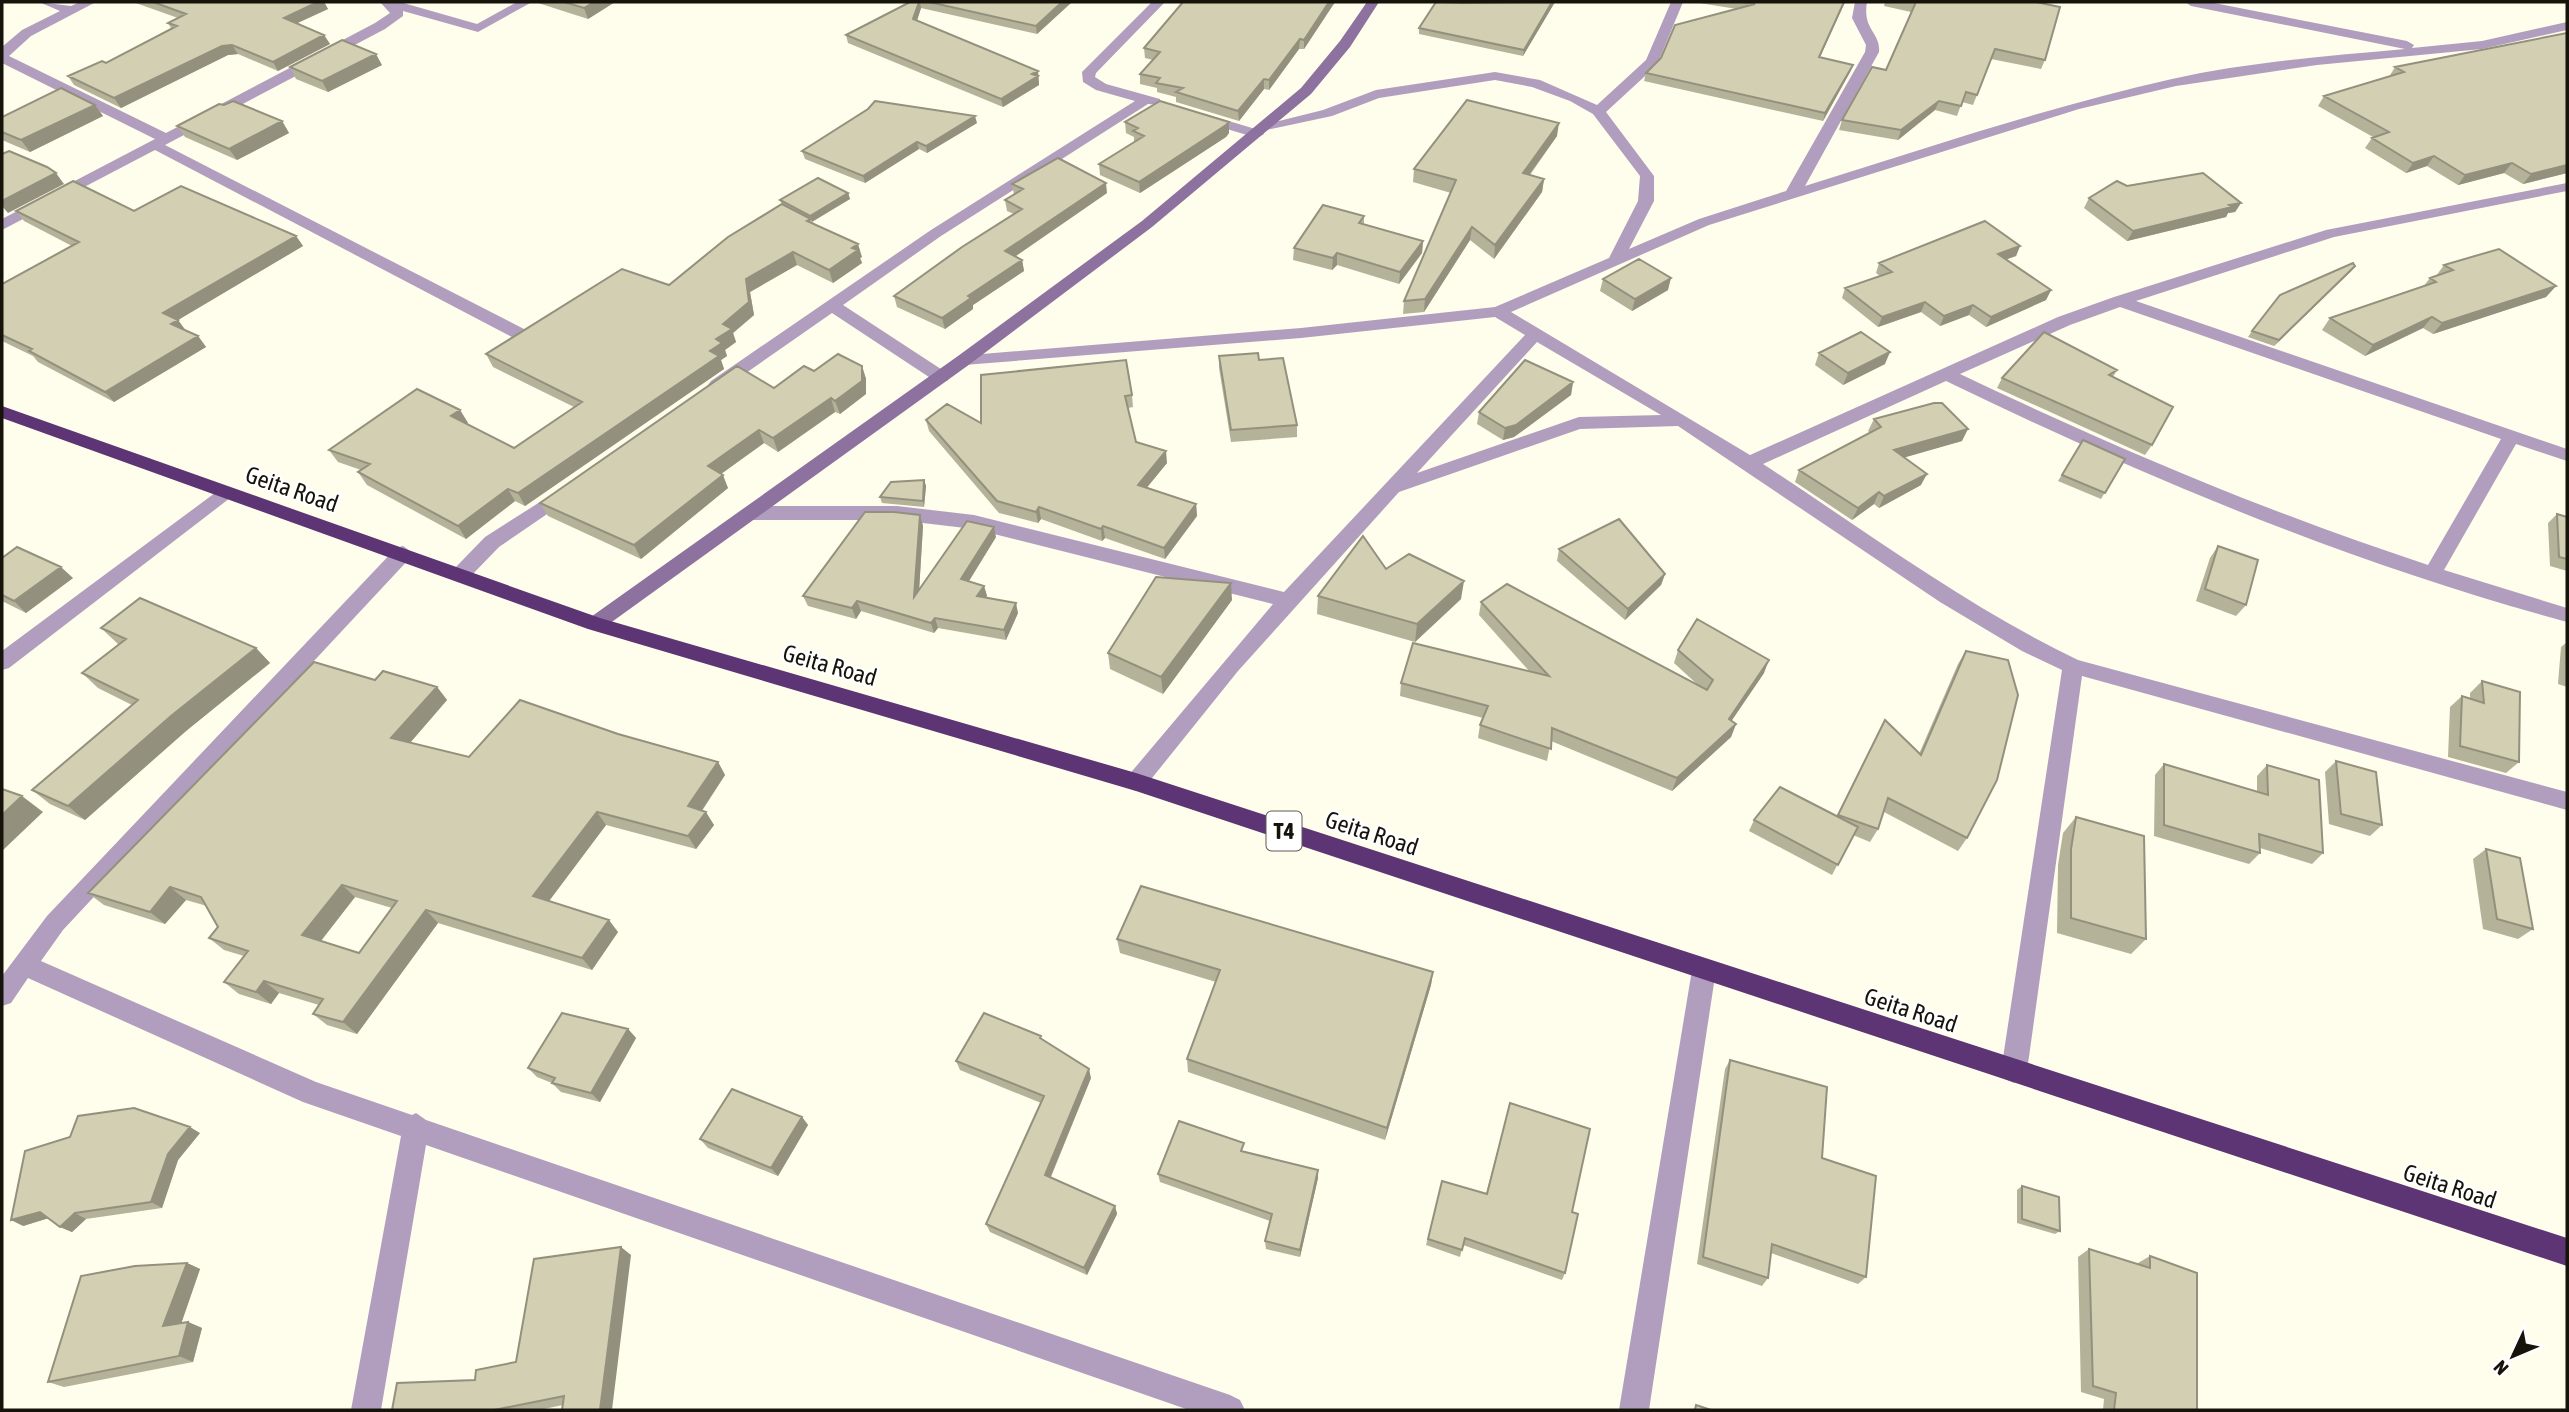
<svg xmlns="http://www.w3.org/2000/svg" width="2569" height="1412" viewBox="0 0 2569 1412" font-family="'Asap Condensed',sans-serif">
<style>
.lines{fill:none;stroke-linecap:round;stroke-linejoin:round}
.street{fill:#b19ebe;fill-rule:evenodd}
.secondary{fill:#8d719f;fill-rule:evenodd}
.highway{fill:#5d3474;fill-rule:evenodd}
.wall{fill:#b5b29a;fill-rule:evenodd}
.shaded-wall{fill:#93917d}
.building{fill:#d2cfb3;stroke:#93917d;stroke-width:2;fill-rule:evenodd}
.labels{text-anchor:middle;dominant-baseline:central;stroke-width:5;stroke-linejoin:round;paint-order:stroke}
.shield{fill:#fff;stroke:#5c5a54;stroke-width:2}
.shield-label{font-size:23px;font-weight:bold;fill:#16140a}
.street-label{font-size:24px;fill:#16140a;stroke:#fff}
</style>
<rect width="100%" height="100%" fill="#fffdeb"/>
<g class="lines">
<!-- street -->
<path class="street" d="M39,2L71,6L80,2H96L31,36L9,56L166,133L375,23L390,13L380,2H400L477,24L517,2H532L478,32L403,11V16L385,29L165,145L524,329V337H512L155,150L2,230V219L155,139L2,63V47L22,30L60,11Z
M1152,2H1165L1096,73L1095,77L1106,84L1160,99V105L1148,104L941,236L843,305L947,373L950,377L947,381H935L832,313L723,389H711L708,385L711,381L931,230L1135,101L1096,90L1083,82L1082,72Z
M1671,2H1683L1657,65L1606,112L1654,176V201L1629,249L1699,219L1786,191L1865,52L1866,45L1852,18L1855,2H1867C1862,30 1881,33 1879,52L1805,186C1927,148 2048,107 2172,79C2248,62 2328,56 2405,49L2191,6L2185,2H2209L2407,41L2414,45L2412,48L2482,41L2567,22V30L2482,49L2317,65L2176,86L2079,109L1709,225L1511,312L1750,455L2058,317L2114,297L2326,230L2567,183V191L2334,237L2136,301L2567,449V461L2516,444L2444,570L2567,608V622C2352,564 2146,478 1946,381L1763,464C1867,532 1966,606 2078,660L2567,792V810L2082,676L2027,1071L2023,1079L2014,1083L2005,1079L2001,1071L2062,670L2022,651L1940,602L1678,426L1580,429L1399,492L1238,671L1144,788L1136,791L1128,788L1125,782L1128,776L1273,604L974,529L897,520H750L741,513L750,506H897L974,515L1284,592L1525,335L1495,317L1301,338L964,365L958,364L956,360L958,356L1301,328L1495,307L1609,258L1638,201L1640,176L1593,114L1570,101L1532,87L1495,80L1379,98L1332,116L1266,130L1259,126L1323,110L1376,90L1495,72L1540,80L1597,105L1646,60ZM2120,307L2501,439L2428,565C2267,512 2113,447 1960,374L2070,325ZM1537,342L1661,415L1579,417L1417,473Z
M1202,113L1262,131L1264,134L1257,138L1197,120L1195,117Z
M565,486L574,492L572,497L499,547L467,580H453L450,575L453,570L485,537Z
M223,487L230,488L232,493L230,498L9,668L2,670V651Z
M403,546L413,553L410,558L63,930L41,961L316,1082L412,1115L416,1113L426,1120L1230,1395L1240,1400L1245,1410H1189L426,1145L381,1410H351L401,1136L303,1102L28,978L11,1003L2,1006V976L47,916L396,548Z
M1704,959L1713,962L1716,970L1649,1410H1619L1692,970L1695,962Z"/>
<!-- secondary -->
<path class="secondary" d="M1367,2H1379L1350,47L1311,94L1152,227L970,364L602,629H588L585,624L588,619L958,356L1142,221L1301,88L1340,41Z"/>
<!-- highway -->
<path class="highway" d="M2,406L600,618L1136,773L2567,1238V1266L1136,791L588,629L2,418Z"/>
</g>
<!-- wall -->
<path class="wall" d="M133,2H324L328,9L297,23L324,35L330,44L278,71L238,54L228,55L121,108L74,85L68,76L106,63L171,28L168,23L178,18Z
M535,2H615L588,19Z
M910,2H1072L1037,34L921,8L917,20L1038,71L1039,85L1003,107L848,43L846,35Z
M1183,2H1335L1304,49H1299L1269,90L1264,89L1239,121L1176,102V97L1157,92V88L1140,84V74L1153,60L1145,58L1144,48Z
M1462,2H1555L1523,56L1419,34V28Z
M1693,2H1845L1820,57L1853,65L1850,72L1823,121L1644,81L1646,73L1737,9Z
M1885,2H2036L2045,60L2041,69L1991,59L1973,105L1962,102L1957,116L1935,110L1898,140L1839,130L1842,120L1886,70L1911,12L1884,6Z
M382,65L328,92L296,79L290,67Z
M2395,67L2567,173L2523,184L2504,173L2458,185L2427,166L2406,173L2365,148L2372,138L2373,137L2318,106L2324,96L2389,77Z
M95,105L103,116L30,152L2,140V117Z
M282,121L289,133L237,160L185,137L177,126Z
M1125,122L1229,133L1226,137L1140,193L1100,175L1099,164L1134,142V137L1126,133Z
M977,123L927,153L919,149L865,183L805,159L802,151Z
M1557,136L1530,175L1544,179L1542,192L1494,259L1470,240L1424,312L1403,314L1404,301L1451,193L1413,182L1414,169Z
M1012,184L1107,193L1016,256L1022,260L1024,271L973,305V309L945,329L897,307L894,296L1014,214L1007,211L1005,200L1014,195Z
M2127,186L2241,203L2235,212L2228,213L2226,217L2127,241L2084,208L2089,198Z
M848,193L850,199L811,221L862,257L860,258L862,263L833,283L797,265L750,292L754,315L733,333L736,342L725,350L727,356L721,360L724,369L525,506L515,501L466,539L367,485L358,472L361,470L338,462L329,450L460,410L468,423L466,424L514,448L574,407L493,367L486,354L669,285L782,205L780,200Z
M16,211H134L296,236L303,246L178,320L186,331L198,336L206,347L114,402L38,362L33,356L2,341V284L72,246L24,221Z
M1364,216V224L1423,241L1422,253L1399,284L1337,265L1332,270L1293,260L1294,248Z
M2020,246L2016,256L2006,259L2051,290L2046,300L1986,327L1969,315L1940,326L1921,312L1878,327L1842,298L1845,288L1880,276L1876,273L1879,263Z
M2444,265L2556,286L2546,297L2433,334L2423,328L2365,356L2322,330L2330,318L2423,287L2430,278L2436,276Z
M2355,266L2350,272L2274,346L2248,337L2252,331Z
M1603,279L1668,290L1632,311L1600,291Z
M1819,353L1885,364L1843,385L1815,365Z
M1219,356L1259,360L1297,425V437L1231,442L1219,368Z
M862,366L866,379V394L840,414L835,412L778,452L764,443L721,474L728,488L641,559L548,516L540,503L774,388L814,371Z
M2117,370L2113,377L2152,445L2145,455L1997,388L2002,378Z
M1573,382L1571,395L1514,437L1503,440L1477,424L1479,412Z
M1132,395L1133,407L1128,408L1136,442L1167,463L1147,487L1196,504L1197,516L1165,559L1105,538L1102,541L1041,519L1038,523L999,513L929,431L926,420L981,423Z
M1874,419L1962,441L1904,457L1921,485L1879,508L1874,504L1852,520L1795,482L1799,470L1870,433L1868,431Z
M2083,440L2125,459L2101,499L2058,481Z
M924,480L926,486L924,507L882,503L880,497Z
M2557,514L2567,517V571L2550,566L2548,523Z
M920,515L923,526L919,591L996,537L969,581L984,586L987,596L986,597L1018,613L1006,640L938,628L934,633L861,611L856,619L808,606L803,596Z
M2218,546L2246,605L2236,616L2196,601L2210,558Z
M1559,549L1665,574L1661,585L1625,620L1557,561Z
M2,558L73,578L26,613L2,601Z
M1386,569L1461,599L1415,642L1317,614L1318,596Z
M1232,600L1163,694L1110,669L1108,653Z
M1481,602L1699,686L1674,663L1678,650L1764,673L1731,721L1736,724L1731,737L1672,791L1551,741L1547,761L1478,738L1480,725L1483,718L1400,696L1401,683L1530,672L1479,615Z
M101,628L256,648L270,663L186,731L85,820L50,804L32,790L132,705L98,688L82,673L119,645Z
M2567,642V687L2558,684L2561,647Z
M1966,651L1967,838L1958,851L1884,812L1878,829L1870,842L1853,835L1832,875L1749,831L1754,820L1837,816L1885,720L1919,754L1958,664Z
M375,680L437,687L447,700L410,743L469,757L618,734L718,762L725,775L702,811L714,825L696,849L606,825L549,901L618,932L592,970L438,923L357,1034L327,1025L313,1014L319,1005L279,993L271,1004L239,994L224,982L244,956L224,950L209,938L218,927L207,906L186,900L165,924L104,905L88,893ZM355,897L392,908L359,953L321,941Z
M2482,681L2519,762L2506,773L2448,757L2450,707L2462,696L2470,698V693Z
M2336,761L2382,825L2370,836L2329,824L2325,772Z
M2164,764L2257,791V776L2267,765L2323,853L2312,864L2260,848V853L2249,864L2154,836L2155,775Z
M2076,817L2146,939L2131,954L2057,933L2058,865L2063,833Z
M2486,849L2533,929L2518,939L2483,929L2473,859Z
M1117,939L1433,972L1431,985L1385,1140L1188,1072L1187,1059L1216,982L1120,953Z
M628,1029L636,1038L600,1102L561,1092L552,1083L537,1077L528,1068Z
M1043,1040L1091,1078L1051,1177L1115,1206L1117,1214L1087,1275L990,1232L986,1224L1041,1103L960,1070L956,1061Z
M1730,1060L1822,1158L1866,1277L1858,1284L1771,1253L1768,1278L1762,1286L1697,1264L1725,1069Z
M1510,1103L1572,1212L1565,1273L1562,1280L1463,1245L1460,1257L1426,1245L1442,1181L1486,1194Z
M802,1117L808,1125L778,1176L708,1148L700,1139Z
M200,1133L178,1160L162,1208L86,1219L72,1232L60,1227L49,1218L23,1226Z
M1244,1152L1318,1170V1178L1300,1257L1266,1249L1265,1241L1270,1221L1160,1182L1158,1174Z
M2022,1186L2060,1231L2055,1234L2017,1223V1190Z
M2089,1249L2138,1264V1263L2150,1256L2197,1410H2103L2104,1399L2081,1392L2078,1257Z
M631,1255L563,1405L539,1410H392L475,1380L516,1362Z
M187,1263L200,1269L181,1323L188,1322L202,1328L193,1362L64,1387L48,1382Z"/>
<!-- shaded-wall -->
<path class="shaded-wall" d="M318,2H324L328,9L289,27L284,18Z
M594,2H615L588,19L584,8Z
M919,2H920L921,8L915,27L913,19Z
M1062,2H1072L1037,34L1036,26Z
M1329,2H1335L1304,49V40Z
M1552,2H1555L1523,56L1524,50Z
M1844,2H1845L1816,65L1819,57Z
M324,35L330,44L278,71L273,62Z
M1300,39L1299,49L1269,90V80Z
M232,45L238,54L228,55L121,108L114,98L222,46Z
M376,54L382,65L328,92L322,81Z
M1853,65L1850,72L1823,121L1825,113Z
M1038,71L1039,85L1003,107L1001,99Z
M1264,79V89L1239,121L1238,111Z
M1939,101L1935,110L1898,140L1901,130Z
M95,105L103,116L30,152L21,140Z
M975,116L977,123L927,153L926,146Z
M282,121L289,133L237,160L229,149Z
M1229,122V133L1226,137L1140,193L1139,182Z
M1559,123L1557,136L1521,186L1523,173Z
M917,142L919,149L865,183L863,176Z
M2434,156L2427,166L2406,173L2413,163Z
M2512,163L2504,173L2458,185L2465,175Z
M2567,165V173L2523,184L2531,174Z
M56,173L64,184L8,213L2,206V201Z
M1544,179L1542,192L1494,259L1495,245Z
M1106,183L1107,193L1007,262L1005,251Z
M848,193L850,199L812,222L810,216Z
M2241,203L2235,212L2228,213L2226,217L2127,241L2133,231L2229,205Z
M1472,227L1470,240L1424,312L1425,299Z
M296,236L303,246L178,320L186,331L180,335L163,313Z
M1423,241L1422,253L1399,284L1400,272Z
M858,244L862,257L860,258L862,263L833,283L829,270L852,248Z
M2020,246L2016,256L1994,264L1998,254Z
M793,252L797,265L750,292L754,315L733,333L736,342L725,350L727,356L721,360L724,369L525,506L518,493L716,339L746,279Z
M1337,253V265L1332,270L1333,258Z
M1022,260L1024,271L973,305V309L945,329L942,318L968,296Z
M2355,266L2350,272L2274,346L2279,340Z
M1671,278L1668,290L1632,311L1635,299Z
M2556,286L2546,297L2433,334L2442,323Z
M2051,290L2046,300L1986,327L1991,317Z
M1925,302L1921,312L1878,327L1882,317Z
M1973,305L1969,315L1940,326L1944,316Z
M2432,317L2423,328L2365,356L2373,345Z
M198,336L206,347L114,402L105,392Z
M1890,352L1885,364L1843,385L1848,373Z
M862,366L866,379V394L840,414L835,401Z
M1573,382L1571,395L1514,437L1503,440L1505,428Z
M831,398L835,412L778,452L773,438Z
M460,410L468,423L458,429L451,416Z
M1968,429L1962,441L1889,462L1894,450Z
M759,430L764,443L714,479L708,466Z
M1166,451L1167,463L1140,496L1138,485Z
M1927,474L1921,485L1879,508L1884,496Z
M723,475L728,488L641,559L634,545Z
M924,480L926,486L924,507L923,501Z
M508,489L515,501L466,539L458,526Z
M1879,492L1874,504L1852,520L1858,508Z
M1196,504L1197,516L1165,559L1164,548Z
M1039,507L1041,519L1038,523L1036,512Z
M920,515L923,526L918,608L914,597Z
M1103,526L1105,538L1102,541L1101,529Z
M994,527L996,537L964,589L961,579Z
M61,567L73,578L26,613L14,601Z
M1665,574L1661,585L1625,620L1628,609Z
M1464,581L1461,599L1415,642L1417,624Z
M1231,583L1232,600L1163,694L1161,677Z
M984,586L987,596L980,606L977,596Z
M857,601L861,611L856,619L852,608Z
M1016,603L1018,613L1006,640L1004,630Z
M935,618L938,628L934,633L931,623Z
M256,648L270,663L186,731L85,820L68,806L171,716Z
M1769,660L1764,673L1724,732L1729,719Z
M437,687L447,700L402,752L391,738Z
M1736,724L1731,737L1672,791L1677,778Z
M718,762L725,775L696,819L688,806Z
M22,796L43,812L2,851V815Z
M597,812L606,825L543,909L533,896Z
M706,812L714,825L696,849L688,836Z
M342,885L355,897L316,947L302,935Z
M170,887L186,900L165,924L150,912Z
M426,910L438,923L357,1034L343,1022Z
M609,920L618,932L592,970L582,958Z
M1433,972L1431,985L1385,1140L1387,1128Z
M264,981L279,993L271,1004L256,992Z
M628,1029L636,1038L600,1102L591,1093Z
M1089,1069L1091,1078L1048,1183L1045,1175Z
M802,1117L808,1125L778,1176L771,1168Z
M190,1127L200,1133L178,1160L162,1208L151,1202L168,1154Z
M1318,1170V1178L1300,1257V1250Z
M1115,1206L1117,1214L1087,1275L1084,1268Z
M40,1212L52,1217L23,1226L11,1220Z
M75,1213L86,1219L72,1232L60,1227Z
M621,1247L631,1255L612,1410H600Z
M187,1263L200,1269L178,1333L163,1326Z
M188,1322L202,1328L193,1362L179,1356Z"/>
<!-- building -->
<path class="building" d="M153,2H318L284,18L324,35L273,62L232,45L222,46L114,98L68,76L102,61L106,63L177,26L168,23L186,14Z
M564,2H594L584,8Z
M910,2H919L913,19L1038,71L1032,74L1038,76L1001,99L846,35Z
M929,2H1062L1036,26Z
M1183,2H1329L1304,40L1300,39L1269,80L1264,79L1238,111L1176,92L1183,88L1156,83L1160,78L1140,74L1160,52L1144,48Z
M1436,2L1462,3L1552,2L1524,50L1419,28Z
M1742,2H1844L1819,57L1853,65L1825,113L1646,73L1661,58L1675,25L1755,4Z
M1913,2H2036L2060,7L2045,60L1995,49L1977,95L1966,92L1961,106L1939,101L1901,130L1842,120L1872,67L1886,70L1916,2Z
M2567,33V165L2531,174L2512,163L2465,175L2434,156L2413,163L2372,138L2389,132L2324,96L2404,72L2395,67Z
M342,40L376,54L322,81L290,67Z
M61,88L95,105L21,140L2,132V117Z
M1467,100L1559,123L1523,173L1544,179L1495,245L1472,227L1425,299L1404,301L1456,180L1414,169Z
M233,101L282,121L229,149L177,126L219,104L224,105Z
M875,101L975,116L926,146L917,142L863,176L802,151L868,109Z
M1160,101L1229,122L1226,125L1139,182L1099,164L1144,136L1133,131L1138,128L1125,122Z
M9,151L47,167L56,173L2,201V154Z
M1058,158L1106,183L1005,251L1022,260L968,296L971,298L942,318L894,296L962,247L1022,209L1005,200L1023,189L1012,184Z
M2203,173L2241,203L2229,205L2232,207L2133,231L2089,198L2117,181L2127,186Z
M818,178L848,193L810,216L780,200Z
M73,181L134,211L181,186L296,236L163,313L178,320L171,324L198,336L105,392L29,351L32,349L2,335V284L79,242L16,211Z
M782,204L811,219L807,221L858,244L852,248L858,250L829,270L793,252L746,279L749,302L723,324L732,329L716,339L722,343L710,351L719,356L518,493L508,489L458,526L358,472L370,464L329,450L417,389L460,410L451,416L514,448L582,402L486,354L622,269L669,285L728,237Z
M1323,205L1364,216L1359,223L1423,241L1400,272L1337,253L1333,258L1294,248Z
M1985,221L2020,246L1998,254L2051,290L1991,317L1973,305L1944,316L1925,302L1882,317L1845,288L1892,272L1879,263Z
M2499,249L2556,286L2442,323L2432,317L2373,345L2330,318L2436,282L2430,278L2453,270L2444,265Z
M1639,259L1671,278L1635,299L1603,279Z
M2353,263L2355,266L2279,340L2252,331L2280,295Z
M1861,332L1890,352L1848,373L1819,353Z
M2044,332L2117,370L2109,375L2173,407L2152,445L2002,378Z
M1258,353L1259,360L1283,358L1297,425L1231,430L1219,356Z
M838,354L862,366V381L835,401L831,398L773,438L759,430L708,466L723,475L634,545L540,503L737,366L774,388L804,366L814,371Z
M1126,360L1132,395L1125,396L1136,442L1166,451L1138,485L1196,504L1164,548L1103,526L1101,529L1039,507L1036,512L997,501L926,420L947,404L981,423V375Z
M1525,360L1573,382L1516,425L1505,428L1479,412Z
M1934,403H1942L1968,429L1894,450L1927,474L1884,496L1879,492L1858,508L1799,470L1881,427L1874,419Z
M2083,440L2125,459L2105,493L2062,475Z
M924,480L923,501L880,497L891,482Z
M865,512H894L920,515L914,597L967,521L994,527L961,579L984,586L977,596L1016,603L1004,630L935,618L931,623L857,601L852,608L803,596Z
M2557,514L2567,517V559L2559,557Z
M1619,519L1665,574L1628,609L1559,549Z
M1363,536L1386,569L1409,554L1464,581L1417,624L1318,596Z
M2218,546L2258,560L2246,605L2205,589Z
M17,547L61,567L14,601L2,595V558Z
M1156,577L1231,583L1161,677L1108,653Z
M1507,584L1707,690L1713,680L1678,650L1697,619L1769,660L1729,719L1736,724L1677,778L1552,728L1551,749L1480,725L1488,706L1401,683L1413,643L1549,676L1481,602Z
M140,598L256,648L171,716L68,806L32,790L138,700L82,673L126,639L101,628Z
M1966,651L2008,660L2018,695L1997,780L1967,838L1888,798L1878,829L1838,815L1885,720L1921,755Z
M314,662L375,680L383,671L437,687L391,738L469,757L520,700L618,734L718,762L688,806L706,812L688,836L597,812L533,896L609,920L582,958L426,910L343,1022L313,1014L323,999L264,981L256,992L224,982L248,951L209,938L218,927L201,897L170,887L150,912L88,893ZM342,885L397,901L359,953L302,935Z
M2482,681L2520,692L2519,762L2460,746L2462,696L2484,703Z
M2336,761L2376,772L2382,825L2341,814Z
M2164,764L2268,795L2267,765L2319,780L2323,853L2259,834L2260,853L2164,825Z
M1780,787L1858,827L1838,865L1754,820Z
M2,789L22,796L2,815Z
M2076,817L2144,836L2146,939L2071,918V849Z
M2486,849L2520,858L2533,929L2497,919Z
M1141,886L1433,972L1387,1128L1187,1059L1220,970L1117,939Z
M562,1013L628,1029L591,1093L552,1083L555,1078L528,1068Z
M984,1013L1041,1036L1040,1038L1089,1069L1045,1175L1115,1206L1084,1268L986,1224L1044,1096L956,1061Z
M1730,1060L1827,1087L1822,1158L1876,1176L1866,1277L1772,1244L1768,1278L1703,1257Z
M732,1089L802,1117L771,1168L700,1139Z
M1510,1103L1590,1129L1572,1212L1578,1214L1565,1273L1465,1238L1462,1250L1428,1239L1442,1181L1487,1194Z
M134,1108L190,1127L168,1154L151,1202L75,1213L60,1227L40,1212L11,1220L25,1151L70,1137L78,1116Z
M1179,1121L1244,1143L1241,1151L1318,1170L1300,1250L1265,1241L1272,1214L1158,1174Z
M2022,1186L2059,1197L2060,1231L2022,1219Z
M621,1247L600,1410H562L564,1396L494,1410H392L397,1383L475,1380L476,1370L516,1362L534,1259Z
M2089,1249L2150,1268V1256L2197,1273V1410H2114L2116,1393L2093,1386Z
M187,1263L163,1326L188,1322L179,1356L48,1382L81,1276L135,1266Z
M1696,1405L1711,1410H1695Z"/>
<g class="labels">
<!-- shield labels -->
<rect class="shield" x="1266.5" y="811.5" width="35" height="39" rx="5"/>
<g class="shield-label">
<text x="1284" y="831">T4</text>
</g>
<!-- street labels -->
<g class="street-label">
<text transform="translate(292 489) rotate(19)">Geita Road</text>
<text transform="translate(830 665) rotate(16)">Geita Road</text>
<text transform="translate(1372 833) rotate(18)">Geita Road</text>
<text transform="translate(1911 1010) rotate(18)">Geita Road</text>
<text transform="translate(2450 1186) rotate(18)">Geita Road</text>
</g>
</g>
<!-- border -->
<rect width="2569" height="1412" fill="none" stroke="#16140a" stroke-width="7"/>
<!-- north arrow -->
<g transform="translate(2513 1356) rotate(226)" stroke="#ffffff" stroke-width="5" paint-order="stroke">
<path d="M0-5L12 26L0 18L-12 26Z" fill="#16140a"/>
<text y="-10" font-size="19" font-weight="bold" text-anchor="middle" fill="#16140a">N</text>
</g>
</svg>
